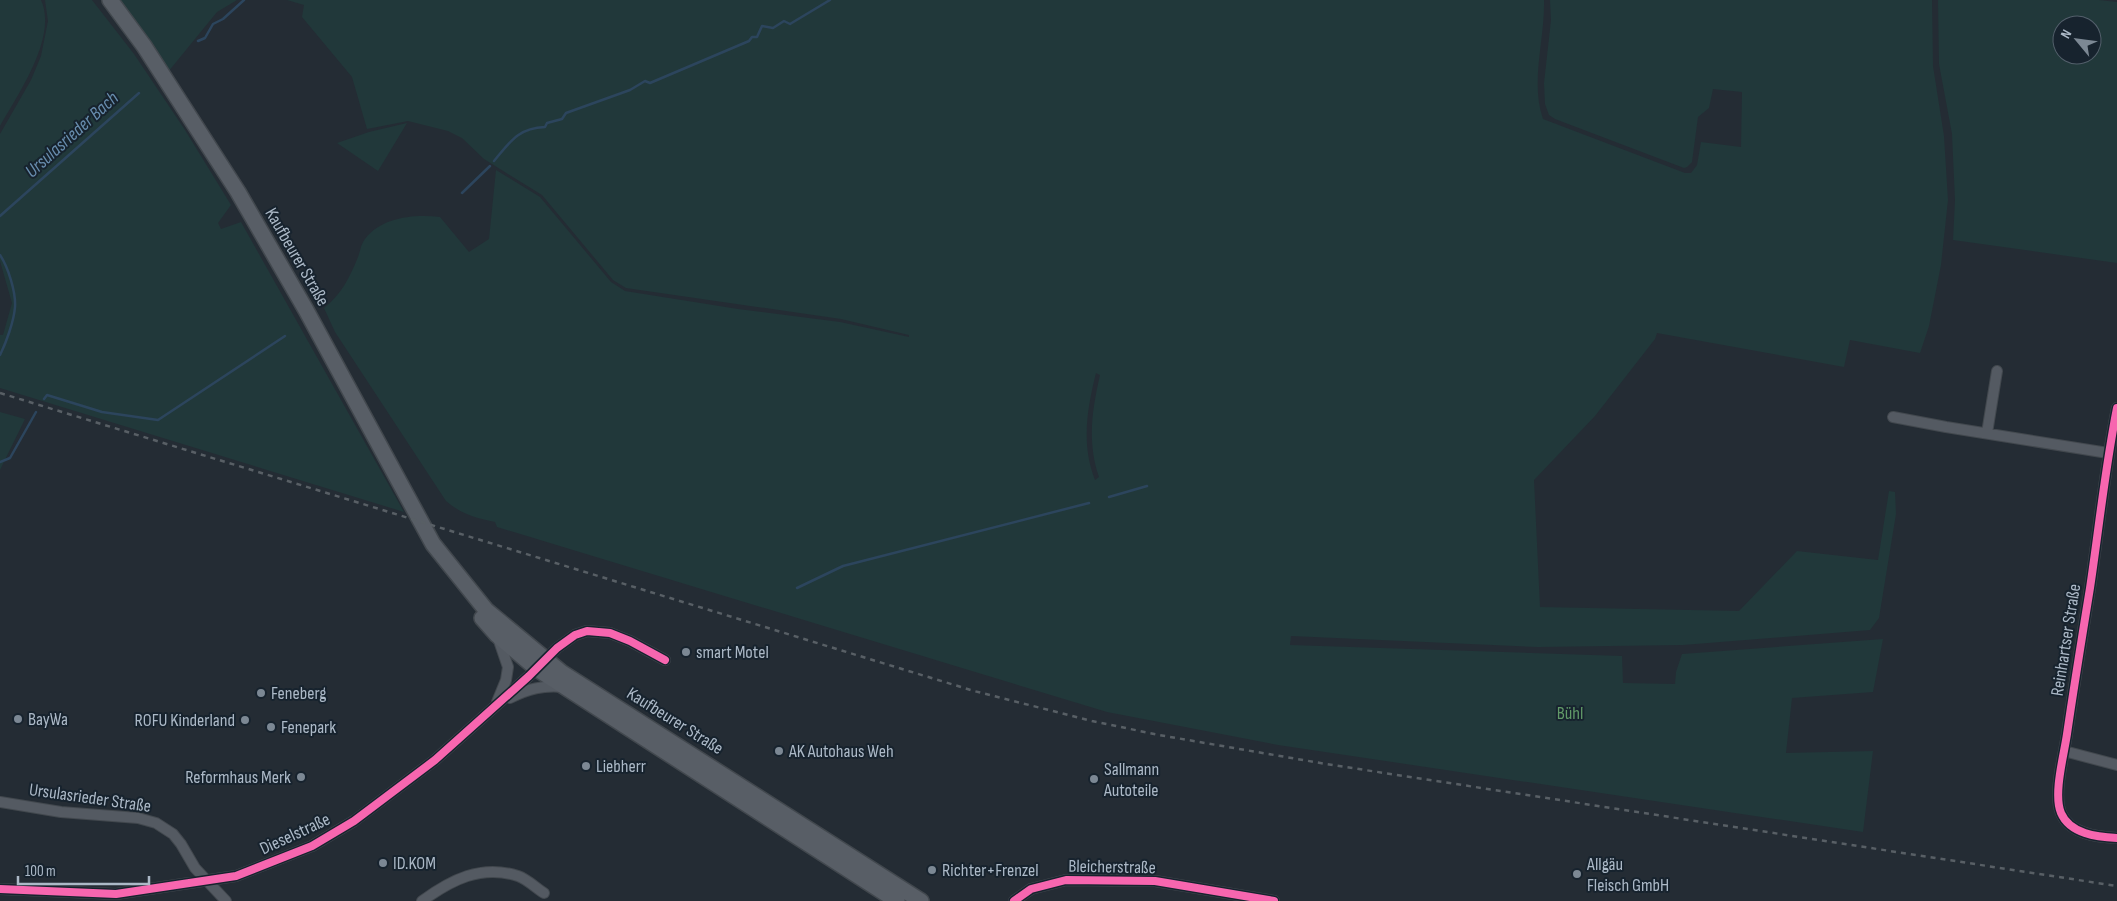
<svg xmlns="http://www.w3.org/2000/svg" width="2117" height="901" viewBox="0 0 2117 901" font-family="'Sofia Sans Condensed',sans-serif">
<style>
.green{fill:#21383a;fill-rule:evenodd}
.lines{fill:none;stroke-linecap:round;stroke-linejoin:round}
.stream{stroke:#2c455d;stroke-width:2.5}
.minor-casing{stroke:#42484e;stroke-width:12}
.secondary-casing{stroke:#42484e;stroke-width:18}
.minor{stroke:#545a62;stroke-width:10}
.secondary{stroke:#585e66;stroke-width:15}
.rail{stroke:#585f65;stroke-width:2.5;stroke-dasharray:5 5;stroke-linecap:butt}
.cycleway-casing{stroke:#17232e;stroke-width:11}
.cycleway{stroke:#f766af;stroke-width:8}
.poi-dot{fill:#7c8894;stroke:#17232e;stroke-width:2}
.labels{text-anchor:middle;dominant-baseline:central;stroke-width:4;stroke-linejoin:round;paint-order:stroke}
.street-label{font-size:18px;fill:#acb9c7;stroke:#17232e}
.poi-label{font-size:18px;fill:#acb9c7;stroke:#17232e;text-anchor:start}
.park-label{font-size:18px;fill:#619a68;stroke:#17232e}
.water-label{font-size:19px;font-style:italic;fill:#688dae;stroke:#17232e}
</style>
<rect width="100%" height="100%" fill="#242c34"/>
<!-- green -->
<path class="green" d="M0,0H41C58,37 18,94 0,126Z
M45,0H92L134,54L185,130L231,205L218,223L221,229L241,222L404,512L0,388V335H3L12,303L0,261V134L31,80L41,56L48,21Z
M120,0H237L217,12L168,72Z
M287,0H1544C1545,40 1530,81 1543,119L1685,173H1691L1697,165L1701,142L1741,147L1742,92L1713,89L1709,108L1698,117L1692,162L1687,167L1684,168L1555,119L1549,115L1545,104L1544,83L1551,20L1550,0H1932L1933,66L1944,136L1948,200L1941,265L1929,326L1920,353L1850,340L1844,367L1657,333L1655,339L1595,416L1534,480L1540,607L1739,611L1797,551L1878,560L1889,491L1895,492L1896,514L1879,618L1870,630L1683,645L1538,647L1291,636L1290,645L1622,656L1623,683L1675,684L1676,672L1682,654L1883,639L1873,692L1792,698L1786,753L1873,751L1863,832L1278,745L1107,712L497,527L495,522C476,518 461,514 446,501L335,332L324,308C341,295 350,277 358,257C360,252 361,244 365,239C382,217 414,214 440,217L469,252L489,239L496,170L540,197L611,282L625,291L738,309L840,322L909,337V335L841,319L626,288L613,280L542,195L484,159L462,138L448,131L408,121L367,129L352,77L302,17L304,5ZM1096,373L1100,375C1092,410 1087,442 1099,477L1095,480C1081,445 1087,409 1096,373Z
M1938,0H2099L2117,2V263L1953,240L1955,200L1952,134L1939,64ZM2062,25H2092V55H2062Z
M407,123L378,171L337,143L369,132Z
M0,412L25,419L0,470Z"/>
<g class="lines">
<!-- stream -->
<path class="stream" d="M198,41L205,38L213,24L223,19L244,0
M494,161C510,142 518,128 545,127L547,123L562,119L566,113L630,90L645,81L650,83L749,41L752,37H757L762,26L773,28L784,21L790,24L830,0
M462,193L490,166
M0,216L139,93
M0,255C8,267 16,292 15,307C14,321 6,343 0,355
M44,399L47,395L102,412L158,420L285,336
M0,462L10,458L36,412
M1109,497L1147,486
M797,588L843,566L1089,503"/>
<!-- minor casing -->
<g class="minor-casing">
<path id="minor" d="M2117,408C2105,468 2099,528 2090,588C2082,637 2074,686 2067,734C2064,755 2053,794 2061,813C2070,834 2097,837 2117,838
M1893,417L1946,427L2108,453
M1987,433L1997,371
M510,698C528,689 543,685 563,687
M497,702L506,680L508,667L497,635
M2064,751L2117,765
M0,802L61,812L138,818L156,823L173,834L181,844L195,868L226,901
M0,889L116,894L236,876L312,846L354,821L435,760L529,676L557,648L575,635L587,631L610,633L630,641L665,660
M422,901C451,880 481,864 518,876C527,879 536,888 544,893
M1014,901L1031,889L1066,880L1155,881L1274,901"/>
</g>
<!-- secondary casing -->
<g class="secondary-casing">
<path id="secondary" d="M110,0L144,46L238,192L306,310L433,544L486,610L561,672L921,901
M482,618L497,635L537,669L897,901"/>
</g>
<!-- minor -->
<use href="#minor" class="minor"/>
<!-- secondary -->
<use href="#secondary" class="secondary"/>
<!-- rail -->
<path class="rail" d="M0,393L974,691L1092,721L1159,735L1326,764L2117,886"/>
<!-- cycleway casing -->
<g class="cycleway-casing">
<path id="cycleway" d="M2117,408C2105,468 2099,528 2090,588C2082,637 2074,686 2067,734C2064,755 2053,794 2061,813C2070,834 2097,837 2117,838
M0,889L116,894L236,876L312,846L354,821L435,760L529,676L557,648L575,635L587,631L610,633L630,641L665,660
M1014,901L1031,889L1066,880L1155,881L1274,901"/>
</g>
<!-- cycleway -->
<use href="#cycleway" class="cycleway"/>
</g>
<!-- markers -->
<g class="poi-dot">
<circle cx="686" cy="652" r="5"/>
<circle cx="261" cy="693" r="5"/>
<circle cx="18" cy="719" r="5"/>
<circle cx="245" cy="720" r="5"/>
<circle cx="271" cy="727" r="5"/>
<circle cx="779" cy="751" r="5"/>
<circle cx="586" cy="766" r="5"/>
<circle cx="301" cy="777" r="5"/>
<circle cx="1094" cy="779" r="5"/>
<circle cx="383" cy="863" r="5"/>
<circle cx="932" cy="870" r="5"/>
<circle cx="1577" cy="874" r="5"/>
</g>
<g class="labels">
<!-- street labels -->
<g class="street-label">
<text transform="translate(297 257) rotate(60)">Kaufbeurer Straße</text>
<text transform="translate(2066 640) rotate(-81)">Reinhartser Straße</text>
<text transform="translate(675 721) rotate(32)">Kaufbeurer Straße</text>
<text transform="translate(90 798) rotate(8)">Ursulasrieder Straße</text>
<text transform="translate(295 834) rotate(-25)">Dieselstraße</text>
<text transform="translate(1112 867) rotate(1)">Bleicherstraße</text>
</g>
<!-- poi labels -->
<g class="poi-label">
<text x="696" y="652">smart Motel</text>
<text x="271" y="693">Feneberg</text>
<text x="28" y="719">BayWa</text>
<text x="235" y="720" text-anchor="end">ROFU Kinderland</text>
<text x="281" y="727">Fenepark</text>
<text x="789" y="751">AK Autohaus Weh</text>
<text x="596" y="766">Liebherr</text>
<text x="1104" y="769">Sallmann<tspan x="1104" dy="21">Autoteile</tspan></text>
<text x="291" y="777" text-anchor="end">Reformhaus Merk</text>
<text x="393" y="863">ID.KOM</text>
<text x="1587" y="864">Allgäu<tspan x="1587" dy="21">Fleisch GmbH</tspan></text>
<text x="942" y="870">Richter+Frenzel</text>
</g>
<!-- park labels -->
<g class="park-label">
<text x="1570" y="713">Bühl</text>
</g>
<!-- water labels -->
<g class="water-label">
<text transform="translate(72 135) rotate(-42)">Ursulasrieder Bach</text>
</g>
</g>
<!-- north arrow -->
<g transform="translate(2077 40) rotate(299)"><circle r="24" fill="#17232e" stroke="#535f6b"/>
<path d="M0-4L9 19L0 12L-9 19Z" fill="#7c8894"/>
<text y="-8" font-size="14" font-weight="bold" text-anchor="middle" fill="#acb9c7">N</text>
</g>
<!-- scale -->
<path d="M18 876v8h131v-8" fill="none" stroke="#acb9c7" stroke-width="2.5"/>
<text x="25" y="876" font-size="15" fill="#acb9c7" stroke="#17232e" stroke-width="4" paint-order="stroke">100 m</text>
</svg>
